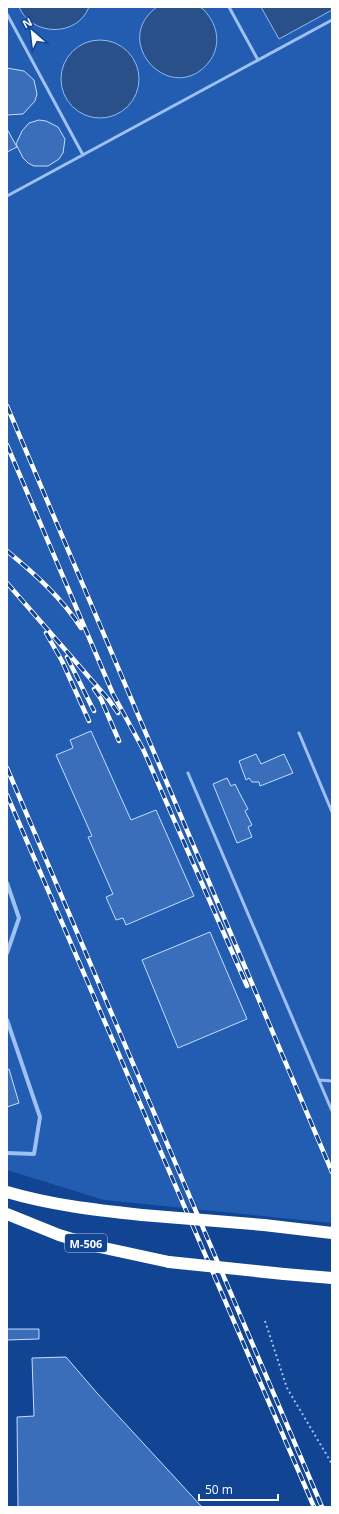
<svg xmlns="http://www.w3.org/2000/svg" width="339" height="1514" viewBox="0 0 339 1514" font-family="'Open Sans',sans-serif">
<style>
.green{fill:#235db1}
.water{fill:#2a508a;stroke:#8fbaf6}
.building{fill:#3a6eba;stroke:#c5dcfd}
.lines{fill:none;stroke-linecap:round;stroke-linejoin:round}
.path{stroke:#9ec0f3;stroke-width:2;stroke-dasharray:2 3;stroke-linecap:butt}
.lane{stroke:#9ec0f3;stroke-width:3}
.street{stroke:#9ec0f3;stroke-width:4}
.highway{stroke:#fff;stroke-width:12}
.rail-casing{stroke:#fff;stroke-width:4.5}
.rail{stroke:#114492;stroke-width:3;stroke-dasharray:9;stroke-linecap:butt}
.highway-bridge{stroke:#fff;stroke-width:12}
.labels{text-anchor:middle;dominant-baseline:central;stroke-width:3;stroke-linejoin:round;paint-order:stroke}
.shield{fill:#114492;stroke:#b8c7de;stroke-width:1}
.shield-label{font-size:11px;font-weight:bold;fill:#fff}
</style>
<rect width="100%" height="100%" fill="#114492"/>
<!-- green -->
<path class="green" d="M7,7H332V1223L104,1200L7,1170Z"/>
<!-- water -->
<path class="water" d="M19,7H89C77,38 31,36 19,7Z
M157,7C169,7 188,4 199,7C203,8 206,12 208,15C219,29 220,48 209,62C172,108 109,42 157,7Z
M261,7H332V10L279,39Z
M61 79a39 39 0 1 1 78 0a39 39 0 1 1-78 0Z"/>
<!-- building -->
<path class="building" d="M7,68L24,71L34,80L37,94L35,101L23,114L7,115Z
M39,120L46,121L58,127L65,139L63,153L59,159L48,166H34L28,163L23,158L16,144L22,131L29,123Z
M7,129L17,147L7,152Z
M91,731L131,820L156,810L194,896L126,925L123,918L116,920L106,897L113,894L88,837L92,836L56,755L73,748L70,740Z
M256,754L261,764L284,754L293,773L260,786L259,782H252L249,778L246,780L239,761Z
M227,778L231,786L235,784L241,796L248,809L245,811L252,825L248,827L252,837L237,843L213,784Z
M210,932L247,1019L178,1048L142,960Z
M9,1069L19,1103L7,1107V1070Z
M7,1329H39V1339L7,1340Z
M66,1357L97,1393L202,1507H18L17,1417L34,1416L32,1358Z"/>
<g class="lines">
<!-- path -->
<path class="path" d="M265,1321L287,1388L332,1464"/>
<!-- lane -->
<path class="lane" d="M229,7L258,60
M7,14L83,155
M7,196L332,20
M299,733L332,812
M188,773L332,1111
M319,1080L332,1081"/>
<!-- street -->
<path class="street" d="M7,883L19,918L7,953
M7,1020L40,1117L34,1154L7,1153"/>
<!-- highway -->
<path class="highway" d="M7,1192C51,1205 96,1210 142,1215
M7,1214L59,1235L95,1246L169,1262
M264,1225L332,1233
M284,1274L332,1278"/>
<!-- rail casing -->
<g class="rail-casing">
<path id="rail" d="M7,406L332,1172
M7,445L113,694L143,749L247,986
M7,551C35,574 62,598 81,628
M7,583L109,700L118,713
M46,633L62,661L89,721
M67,657L94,711
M94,689L101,699L119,741
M7,768L322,1507
M7,795L314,1507"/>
</g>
<!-- rail -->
<use href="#rail" class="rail"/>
<!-- highway-bridge -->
<path class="highway-bridge" d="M142,1215L264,1225
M169,1262L284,1274"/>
</g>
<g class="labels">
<!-- shield labels -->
<rect class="shield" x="65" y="1234" width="42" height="18" rx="3"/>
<g class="shield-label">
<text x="86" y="1243">M-506</text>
</g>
</g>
<!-- border -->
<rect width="339" height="1514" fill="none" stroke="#ffffff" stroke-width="16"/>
<!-- north arrow -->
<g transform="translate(32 32) rotate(332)" stroke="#114492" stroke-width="3" paint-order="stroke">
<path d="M0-3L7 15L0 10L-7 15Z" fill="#ffffff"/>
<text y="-6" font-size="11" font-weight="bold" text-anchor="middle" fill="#ffffff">N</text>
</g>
<!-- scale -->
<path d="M199 1494v6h79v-6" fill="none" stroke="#ffffff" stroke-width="2"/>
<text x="205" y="1494" font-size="12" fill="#ffffff" stroke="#114492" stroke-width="3" paint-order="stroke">50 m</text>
</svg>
